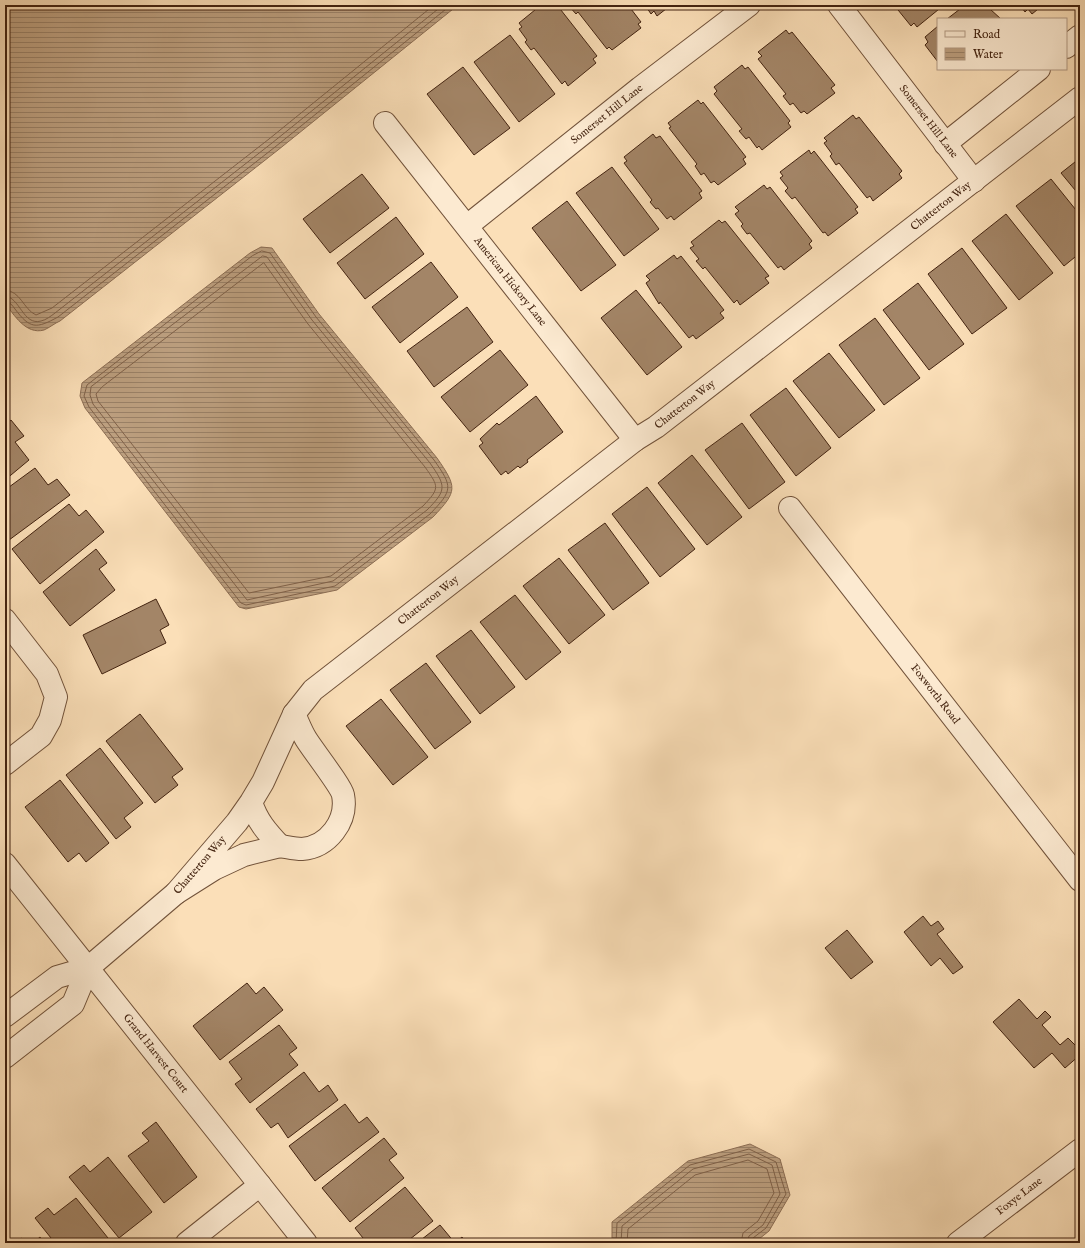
<svg xmlns="http://www.w3.org/2000/svg" width="1085" height="1248" viewBox="0 0 1085 1248" font-family="'IM FELL English',serif">
<style>
.water{fill:url(#water-rules);stroke:#8c6d53}
.lines{fill:none;stroke-linecap:round;stroke-linejoin:round}
.shore{stroke:#806148;stroke-width:1}
.building{fill:#a38567;stroke:#432310}
.minor-casing{stroke:#71523a;stroke-width:24}
.minor{stroke:#fcead1;stroke-width:22}
.labels{text-anchor:middle;dominant-baseline:central;stroke-width:4;stroke-linejoin:round;paint-order:stroke}
.street-label{font-size:11px;fill:#432310;stroke:#fcead1}
</style>
<defs>
<pattern id="water-rules" width="6" height="5" patternUnits="userSpaceOnUse"><rect width="6" height="5" fill="#bc9f7f"/><path d="M0 2.5h6" fill="none" stroke="#9a8167"/></pattern>
</defs>
<rect width="100%" height="100%" fill="#fbdfb8"/>
<filter id="stains"><feTurbulence type="fractalNoise" baseFrequency=".005" numOctaves="4"/><feColorMatrix values="0 0 0 0 .2 0 0 0 0 .09 0 0 0 0 .02 0 0 0 .5 -.17"/></filter>
<radialGradient id="worn" r=".72"><stop offset=".6" stop-color="#630" stop-opacity="0"/><stop offset="1" stop-color="#630" stop-opacity=".3"/></radialGradient>
<!-- water -->
<path class="water" d="M5,5H458L278,150L60,321C55,323 49,328 44,330C26,335 14,315 5,303Z
M261,247L272,248L319,314L437,458C457,487 458,491 433,517L337,590L246,609L239,607L85,408L80,396L82,383L250,253Z
M750,1144L780,1159L790,1195L769,1231L754,1243H612V1222L688,1161Z"/>
<g class="lines">
<!-- shore -->
<path class="shore" d="M262,251L270,253L316,317L434,460C453,487 453,490 430,514L335,586L246,605L241,603L89,407L84,396L87,385L252,256Z
M263,256L267,257L312,320L430,463C446,486 447,490 427,510L333,581L247,600L93,404L90,395L91,387Z
M264,263L308,324L425,467C439,487 440,488 423,506L331,576L249,593L98,401L96,394L102,387Z
M5,290C21,291 23,309 36,315L52,308L269,139L434,5
M5,296C20,297 23,326 41,321C46,320 51,316 55,313L272,143L443,5
M5,301C10,302 12,305 15,309C30,329 36,329 58,317L275,147L451,5
M616,1243L617,1223L690,1165L749,1149L776,1162L786,1194L766,1228L753,1238L752,1243
M621,1243L622,1226L693,1169L749,1154L772,1165L780,1194L763,1225L749,1236L747,1243
M627,1243L628,1229L695,1175L748,1160L767,1169L774,1193L758,1221L743,1233L741,1243"/>
</g>
<!-- building -->
<path class="building" d="M541,5H557L597,56L593,59L596,63L568,86L565,81L562,84L534,48L531,50L525,42L527,40L519,29L522,27L519,23Z
M571,5H628L641,22L638,24L641,28L612,50L609,47L607,49L578,12L576,14L569,6Z
M645,5H671L657,16L654,11L651,14Z
M894,5H944L917,27L914,23L911,26Z
M960,5H990L992,8L990,9L1001,19H947L960,9L958,6Z
M1020,5H1043L1032,14L1028,9L1025,12Z
M938,26V62L925,45L928,42L925,37Z
M786,30L789,34L792,32L835,85L831,88L835,93L807,114L804,111L801,113L793,103L790,105L783,96L786,94L758,59L762,56L758,52Z
M510,35L555,94L519,122L474,62Z
M742,65L745,69L748,67L790,121L788,123L791,127L762,150L759,146L757,148L749,137L746,139L739,131L742,129L714,94L717,91L714,87Z
M463,67L510,128L474,155L427,94Z
M698,100L701,104L703,102L746,157L743,159L746,164L718,185L714,181L711,183L704,173L701,175L695,166L697,164L669,128L671,127L668,123Z
M853,115L856,119L859,117L902,171L899,174L902,178L873,201L870,196L867,198L839,163L836,165L830,156L832,154L824,143L827,141L824,138Z
M653,134L656,138L660,136L702,191L699,193L702,198L674,220L671,216L667,219L658,208L656,209L650,202L652,200L624,163L627,161L624,157Z
M809,150L811,154L814,151L858,207L855,209L858,213L828,236L825,232L823,233L795,197L792,199L785,191L788,188L780,178L783,176L780,172Z
M1080,158V196L1061,173Z
M612,167L659,229L624,256L576,193Z
M362,174L389,208L330,253L303,219Z
M1051,179L1080,215V253L1064,266L1016,206Z
M764,185L767,189L770,187L812,241L809,244L812,248L784,270L781,266L778,268L750,233L747,234L741,226L743,224L735,214L739,211L735,207Z
M567,201L616,265L581,291L532,228Z
M1006,214L1053,273L1019,300L972,241Z
M396,217L424,254L365,299L337,263Z
M719,220L722,223L725,221L769,276L765,278L769,283L740,305L737,300L734,303L705,267L703,269L696,261L699,259L690,248L694,246L691,242Z
M962,248L1007,308L972,334L928,274Z
M674,255L677,259L681,256L724,310L720,313L724,318L696,339L693,335L689,338L660,302L659,304L646,283L650,280L646,276Z
M431,262L458,297L400,343L372,307Z
M918,283L964,344L929,370L883,310Z
M636,290L682,347L647,375L601,318Z
M467,307L493,342L434,387L407,351Z
M875,318L920,378L884,405L839,345Z
M500,350L528,385L470,432L441,397Z
M829,353L875,410L839,438L793,381Z
M786,388L831,448L796,476L750,415Z
M536,396L563,432L527,460L528,462L520,468L518,466L508,474L506,471L501,475L479,446L483,443L480,439L497,423L499,425Z
M11,420L24,436L15,442L29,460L5,480V425Z
M742,423L785,482L749,509L705,450Z
M692,455L742,517L707,545L658,483Z
M35,468L48,485L57,479L70,495L5,543V490Z
M647,487L695,549L660,577L612,514Z
M69,504L79,516L86,510L104,532L40,584L12,549Z
M605,523L649,583L613,610L568,550Z
M96,549L107,563L99,569L115,590L70,626L43,592Z
M559,558L605,615L569,644L523,586Z
M515,595L561,652L526,680L480,622Z
M156,599L169,625L160,630L166,643L102,674L83,635Z
M471,630L515,687L480,714L436,656Z
M426,663L471,722L435,749L390,690Z
M381,699L428,757L393,785L346,726Z
M140,714L183,769L172,777L178,785L155,803L106,741Z
M100,748L143,803L124,818L131,827L116,839L66,775Z
M60,780L109,843L86,862L79,853L68,862L25,807Z
M923,916L931,926L938,921L944,929L937,934L963,967L953,974L940,958L931,966L904,932Z
M847,930L873,962L851,979L825,948Z
M247,983L256,994L264,987L283,1010L220,1060L193,1026Z
M1019,999L1037,1019L1045,1011L1051,1017L1042,1025L1060,1045L1068,1038L1080,1050V1055L1065,1068L1052,1053L1034,1068L993,1022Z
M279,1025L297,1048L289,1054L298,1065L250,1103L235,1084L242,1079L229,1062Z
M304,1072L319,1092L328,1085L338,1100L288,1138L278,1123L271,1128L256,1109Z
M345,1104L359,1123L367,1117L379,1132L315,1181L289,1146Z
M156,1122L197,1177L164,1203L128,1156L149,1141L142,1133Z
M384,1138L397,1154L389,1160L404,1178L350,1222L322,1188Z
M108,1157L152,1212L119,1238L69,1177L84,1165L90,1172Z
M405,1187L433,1221L405,1243H367L355,1228Z
M76,1198L112,1243H55L35,1218L48,1208L54,1215Z
M440,1225L455,1243L462,1237L467,1243H417Z
M40,1237L44,1243H33Z
M22,1238L26,1243H15Z"/>
<g class="lines">
<!-- minor casing -->
<g class="minor-casing">
<g id="minor">
<path id="s1" d="M839,5L974,181"/>
<path d="M1066,47L1080,36"/>
<path id="s2" d="M385,123L635,440"/>
<path d="M945,144L1039,69"/>
<path id="s3" d="M467,226L640,88L749,5"/>
<path id="s4" d="M790,508L1080,880"/>
<path d="M5,620L47,674L56,697L50,720L41,736L5,764"/>
<path id="s5" d="M251,802C257,821 267,832 280,846L244,855L214,869L176,893L237,822L251,802L263,782L294,714L313,690L635,440L656,427L1080,98"/>
<path d="M280,846C287,847 295,849 302,849C328,847 348,821 343,795C341,786 312,749 306,739C301,731 298,722 294,714"/>
<path id="s6" d="M5,864L306,1243"/>
<path d="M5,1016L57,977L88,968L176,893"/>
<path d="M5,1057L73,1004L88,968"/>
<path d="M187,1243L260,1185"/>
<path id="s7" d="M958,1243L1080,1150"/>
</g>
</g>
<!-- minor -->
<use href="#minor" class="minor"/>
</g>
<g class="labels">
<!-- street labels -->
<g class="street-label">
<text stroke="none"><textPath href="#s3" startOffset="179">Somerset Hill Lane</textPath></text>
<text stroke="none"><textPath href="#s1" startOffset="147">Somerset Hill Lane</textPath></text>
<text stroke="none"><textPath href="#s5" startOffset="1208">Chatterton Way</textPath></text>
<text stroke="none"><textPath href="#s2" startOffset="202">American Hickory Lane</textPath></text>
<text stroke="none"><textPath href="#s5" startOffset="884">Chatterton Way</textPath></text>
<text stroke="none"><textPath href="#s5" startOffset="561">Chatterton Way</textPath></text>
<text stroke="none"><textPath href="#s4" startOffset="236">Foxworth Road</textPath></text>
<text stroke="none"><textPath href="#s5" startOffset="205">Chatterton Way</textPath></text>
<text stroke="none"><textPath href="#s6" startOffset="242">Grand Harvest Court</textPath></text>
<text stroke="none"><textPath href="#s7" startOffset="77">Foxye Lane</textPath></text>
</g>
</g>
<!-- margin -->
<rect width="1085" height="1248" fill="none" stroke="#fbdfb8" stroke-width="20"/>
<rect x="6" y="6" width="1073" height="1236" fill="none" stroke="#432310" stroke-width="2"/>
<rect x="10" y="10" width="1065" height="1228" fill="none" stroke="#432310"/>
<!-- legend -->
<rect x="937" y="18" width="130" height="52" fill="#fcead1" stroke="#b29a84"/>
<rect x="945" y="31" width="20" height="6" fill="#fcead1" stroke="#b29a84"/>
<text x="973" y="38" font-size="12" fill="#432310">Road</text>
<rect x="945" y="48" width="20" height="12" fill="url(#water-rules)" stroke="#b29a84"/>
<text x="973" y="58" font-size="12" fill="#432310">Water</text>
<rect width="100%" height="100%" filter="url(#stains)"/>
<rect width="100%" height="100%" fill="url(#worn)"/>
</svg>
